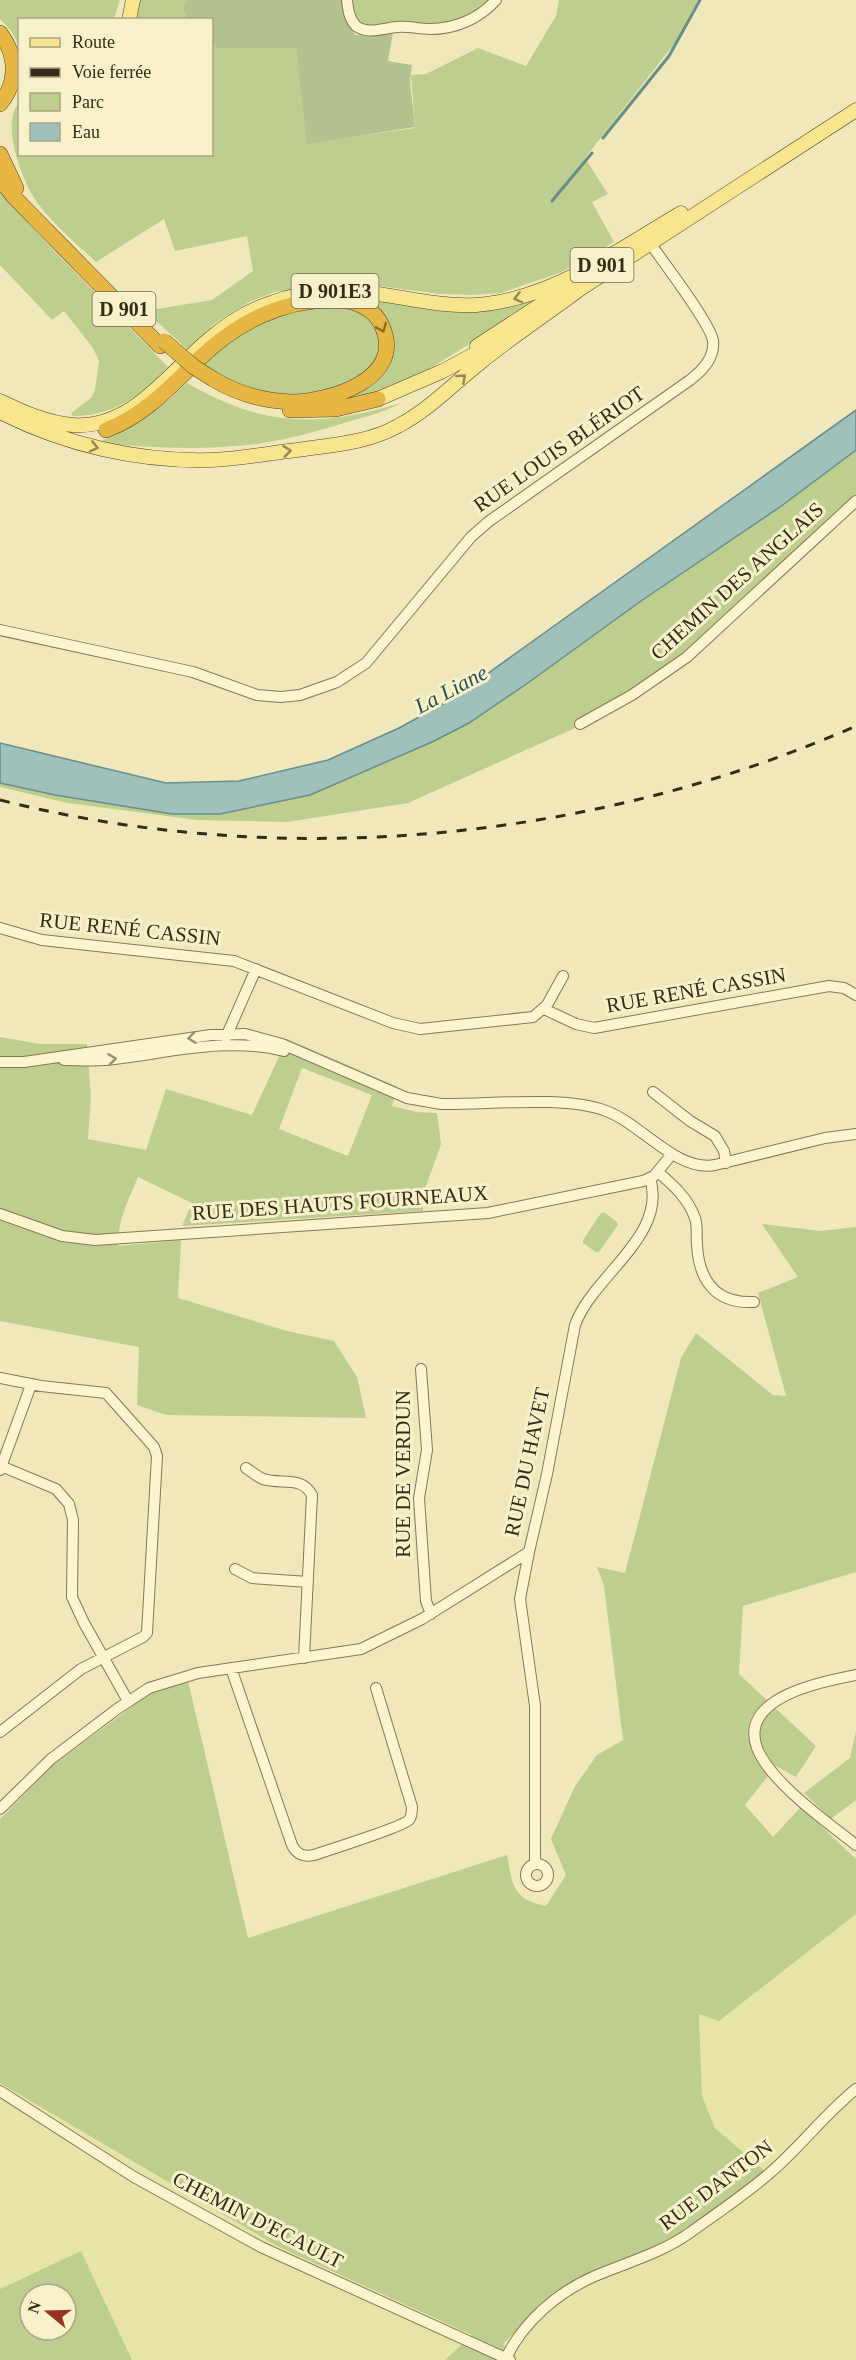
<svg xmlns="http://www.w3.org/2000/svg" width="856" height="2360" viewBox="0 0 856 2360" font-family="'Times New Roman',serif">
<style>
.farmland{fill:#e6e5a7}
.green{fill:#bdce8e;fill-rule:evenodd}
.cemetery{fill:#b4c28f}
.water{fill:#9fc0bb;stroke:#678e8a;stroke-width:1.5}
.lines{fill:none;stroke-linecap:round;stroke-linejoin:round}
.stream{stroke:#678e8a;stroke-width:3}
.minor-casing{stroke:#887754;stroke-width:12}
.major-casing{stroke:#544429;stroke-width:15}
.highway-casing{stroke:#544429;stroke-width:16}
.minor{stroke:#fbf4ce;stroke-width:10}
.major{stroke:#f7e68e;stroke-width:14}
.highway{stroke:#e7b744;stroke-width:15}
.rail{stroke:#362b1a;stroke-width:3;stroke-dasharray:10 10;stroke-linecap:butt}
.highway-bridge-casing{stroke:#544429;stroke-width:16;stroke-linecap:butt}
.highway-bridge{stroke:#e7b744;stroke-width:15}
.oneway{stroke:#968854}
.oneway2{stroke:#866a2d}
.oneway3{stroke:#989074}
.labels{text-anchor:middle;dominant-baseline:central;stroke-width:6;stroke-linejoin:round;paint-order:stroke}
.shield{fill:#f7f1ca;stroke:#70664f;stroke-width:1.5}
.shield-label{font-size:20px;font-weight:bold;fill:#362b1a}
.street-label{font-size:21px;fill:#362b1a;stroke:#f7f1ca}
.water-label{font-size:22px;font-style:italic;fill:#285256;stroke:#f7f1ca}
</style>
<rect width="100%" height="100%" fill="#f0e8ba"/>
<!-- farmland -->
<path class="farmland" d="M856,1914V2360H510L503,2345L555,2294L765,2171L715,2128L702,2096L699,2013L719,2021Z
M0,2083L277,2246L472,2335L445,2360H132L81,2251L0,2289Z"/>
<!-- green -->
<path class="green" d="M0,0H120L114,19L20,20L19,46L12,32L0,19Z
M140,0H187L182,7L188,19H137Z
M351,0H490L482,10L457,22L372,28L355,21Z
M559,0H698L674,44L585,158L608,194L592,202L614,242L562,272L501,293L473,295L440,294L342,281L275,292L251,301L215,323L187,349L145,311L212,300L253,271L247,236L175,251L164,219L96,262C77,244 55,226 39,205C22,183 0,123 19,103L20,154H212V43L217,48H296L308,143L415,128L411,75L426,74L478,48L526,66L556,16Z
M0,191L41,237L168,367C140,395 115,416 73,416L71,413L91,398L95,390L99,361L93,348L64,311L52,320L0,265Z
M540,297L541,300L416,377L379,392L341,402L267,393L242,387L203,364C248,327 271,315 329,304C340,302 353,298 365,298C414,297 465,313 515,306C523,305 532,300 540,297Z
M187,383C263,427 318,428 401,403C383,413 363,417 344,423C318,431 290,439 263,443C208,451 152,448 97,443C132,429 160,409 187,383Z
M856,450V507L699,649L604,715L408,803L287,822L197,820L68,803L0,787V783L55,795L172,814H220L310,795L432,742L469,723L525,685L641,601L780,507Z
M0,1037L40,1044H87L91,1097L88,1139L146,1150L166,1089L252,1115L287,1039L398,1087L392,1106L416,1112L437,1113L441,1144L423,1195V1211L182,1226L192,1203L138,1177C129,1199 117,1221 118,1246L181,1240L178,1298L287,1331L334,1341L357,1377L366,1418L166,1415L137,1405L139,1347L0,1321ZM302,1068L372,1095L348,1156L279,1129Z
M604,1212L617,1222L618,1225L599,1252H596L583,1243V1240L601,1213Z
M762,1224L820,1231L856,1227V1572L743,1606L739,1674L816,1746L796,1777L776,1766L745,1805L773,1837L801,1807L856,1859V1914L719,2021L699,2014L702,2096L715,2128L765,2171L677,2238L555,2294L503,2344L510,2360H445L472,2335L277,2246L0,2083V1819L53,1765L149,1694L188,1681L248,1938L507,1855C513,1886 512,1899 546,1906L566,1875L551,1839L575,1786L597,1755L623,1740L604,1586L597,1567L625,1573L681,1358L696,1333L773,1395L786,1396L758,1293L798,1277Z
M856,1731V1800L831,1819L804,1793L850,1758Z
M81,2251L132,2360H0V2289ZM30,2294H66V2330H30Z"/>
<!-- cemetery -->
<path class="cemetery" d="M187,0H343L346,19L355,35L393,32L388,61L412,65L410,82L415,127L307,144L296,48H217L212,43V20L188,19L182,7Z"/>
<!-- water -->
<path class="water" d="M856,410V450L780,507L641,601L525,685L469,723L432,742L310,795L220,814H172L55,795L0,783V743L166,783L239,781L328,760L399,728L452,699Z"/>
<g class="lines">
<!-- stream -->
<path class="stream" d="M603,138L669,56L700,0
M552,201L592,153"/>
<!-- minor casing -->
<g class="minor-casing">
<path id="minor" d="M347,0C348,9 349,19 356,26C368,35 384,28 397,27C408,26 419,29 430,29C455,29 479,19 496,0
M0,630L193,672L257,695L281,697L300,695L337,682L366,663L471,537L488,522L690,380C702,371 715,358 713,341C711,324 663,262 650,243
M580,724L632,695L687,657L856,501
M0,928L42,940L234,961L393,1023L420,1029L533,1017L547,1005L563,976
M544,1009L576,1024L594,1028L829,986L844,988L856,995
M226,1037L256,969
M64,1060C78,1060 92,1061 106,1060C165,1054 225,1036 284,1051
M0,1062H24L211,1035L245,1034L282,1044L407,1098L441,1104C488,1105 564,1095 606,1111C642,1124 676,1172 715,1165L825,1138L856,1134
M653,1092L690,1121L715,1136L724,1151L726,1163
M658,1172C673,1185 688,1198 695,1218C698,1226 696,1237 697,1245C699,1281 716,1304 754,1302
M0,1214L62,1236L95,1240L488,1213L643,1181L654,1176L672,1154
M421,1369L427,1450L419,1498L426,1601L431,1614
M0,1378L41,1386L106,1393L154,1447L157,1456L147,1633L143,1637L81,1669L0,1732
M1,1466L56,1489L69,1504L73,1520L72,1597L84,1623L128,1701
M246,1468C251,1471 256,1476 263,1479C281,1485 301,1475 312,1495L304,1658
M0,1470L31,1385
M529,1552L520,1599L535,1706V1863
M235,1569L252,1578L308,1582
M231,1668L292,1845C297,1855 304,1857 314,1855C329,1850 402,1827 409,1820C412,1816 412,1811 412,1807L376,1688
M856,1675C824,1681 738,1697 757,1748C770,1782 827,1822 856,1845
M0,1809L51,1759L117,1709L149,1688L198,1673L361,1649L422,1619L529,1552L547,1474L575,1325C593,1275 668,1236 650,1178
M526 1875a11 11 0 1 1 22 0a11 11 0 1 1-22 0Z
M0,2091L134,2177L261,2247L510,2360
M506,2358C524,2321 558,2292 595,2276C628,2262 662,2253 691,2232C717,2213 746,2194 771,2172C801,2146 825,2114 856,2089"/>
</g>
<!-- major casing -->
<g class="major-casing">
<path id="major" d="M129,20L133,0
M577,291L856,110
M477,346L574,283
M378,399L443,371L489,346
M0,401C23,412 47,423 73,425C131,429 168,374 207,341C224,326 244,313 265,305C296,293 330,288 363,292C401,296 438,307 476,305C551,300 618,250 681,213
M0,412C65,445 139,462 211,460C240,459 269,453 297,450C331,445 368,443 398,426C430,409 453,384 481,362C514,335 550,312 584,286"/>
</g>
<!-- highway casing -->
<g class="highway-casing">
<path id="highway" d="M0,33C17,55 18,82 0,104
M0,154L16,188
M0,179L14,197L160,346
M290,410L336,409L378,399
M106,430C144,416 171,386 199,359C237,322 285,298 338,300C355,300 375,309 382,326C406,379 329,402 291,402C264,401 236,393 213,379"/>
</g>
<!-- minor -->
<use href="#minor" class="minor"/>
<!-- major -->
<use href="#major" class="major"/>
<!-- highway -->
<use href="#highway" class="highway"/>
<!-- rail -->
<path class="rail" d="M0,800C280,871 592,842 856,726"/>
<!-- highway-bridge casing -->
<g class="highway-bridge-casing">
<path id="highway-bridge" d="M164,341L194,367L213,379"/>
</g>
<!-- highway-bridge -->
<use href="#highway-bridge" class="highway-bridge"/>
</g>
<!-- one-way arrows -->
<defs><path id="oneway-chevron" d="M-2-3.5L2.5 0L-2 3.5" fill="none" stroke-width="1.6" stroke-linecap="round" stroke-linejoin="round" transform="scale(1.5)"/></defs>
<g class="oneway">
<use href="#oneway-chevron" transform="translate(518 298) rotate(165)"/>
<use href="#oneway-chevron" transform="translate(462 378) rotate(-42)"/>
<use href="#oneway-chevron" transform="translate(94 447) rotate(13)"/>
<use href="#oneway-chevron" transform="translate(287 451) rotate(-7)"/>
</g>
<use class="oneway2" href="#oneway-chevron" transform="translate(382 328) rotate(68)"/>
<g class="oneway3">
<use href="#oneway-chevron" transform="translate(192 1038) rotate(172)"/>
<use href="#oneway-chevron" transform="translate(112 1059) rotate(-7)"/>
</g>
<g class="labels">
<!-- shield labels -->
<g class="shield">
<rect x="570.5" y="248" width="63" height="34" rx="4.5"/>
<rect x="291.5" y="274" width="87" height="34" rx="4.5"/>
<rect x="92.5" y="292" width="63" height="34" rx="4.5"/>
</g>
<g class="shield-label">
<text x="602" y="265">D 901</text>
<text x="335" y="291">D 901E3</text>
<text x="124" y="309">D 901</text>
</g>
<!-- street labels -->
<g class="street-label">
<text transform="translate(559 449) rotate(-35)">RUE LOUIS BLÉRIOT</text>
<text transform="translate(737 581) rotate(-42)">CHEMIN DES ANGLAIS</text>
<text transform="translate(130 929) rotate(6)">RUE RENÉ CASSIN</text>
<text transform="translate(696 990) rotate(-10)">RUE RENÉ CASSIN</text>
<text transform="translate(340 1203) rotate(-4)">RUE DES HAUTS FOURNEAUX</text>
<text transform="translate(527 1462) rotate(-78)">RUE DU HAVET</text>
<text transform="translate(403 1474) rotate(-90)">RUE DE VERDUN</text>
<text transform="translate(716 2185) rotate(-37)">RUE DANTON</text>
<text transform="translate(258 2220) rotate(27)">CHEMIN D'ECAULT</text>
</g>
<!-- water labels -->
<g class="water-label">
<text transform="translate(451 689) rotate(-28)">La Liane</text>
</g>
</g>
<!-- legend -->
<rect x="18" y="18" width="195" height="138" fill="#f7f1ca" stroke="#aaa284" stroke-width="1.5"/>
<rect x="30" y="38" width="30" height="9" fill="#f7e68e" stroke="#aaa284" stroke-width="1.5"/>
<text x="72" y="48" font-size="18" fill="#362b1a">Route</text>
<rect x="30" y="68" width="30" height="9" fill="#362b1a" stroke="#aaa284" stroke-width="1.5"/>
<text x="72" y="78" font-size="18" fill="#362b1a">Voie ferrée</text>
<rect x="30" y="93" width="30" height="18" fill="#bdce8e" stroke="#aaa284" stroke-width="1.5"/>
<text x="72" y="108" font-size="18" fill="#362b1a">Parc</text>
<rect x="30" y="123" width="30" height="18" fill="#9fc0bb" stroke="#aaa284" stroke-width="1.5"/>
<text x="72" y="138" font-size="18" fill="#362b1a">Eau</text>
<!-- north arrow -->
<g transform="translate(48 2312) rotate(289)"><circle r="28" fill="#f7f1ca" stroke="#aaa284" stroke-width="1.5"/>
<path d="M0-4.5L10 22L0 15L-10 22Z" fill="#9a3221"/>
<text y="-9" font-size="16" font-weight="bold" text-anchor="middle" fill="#362b1a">N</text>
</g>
</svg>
